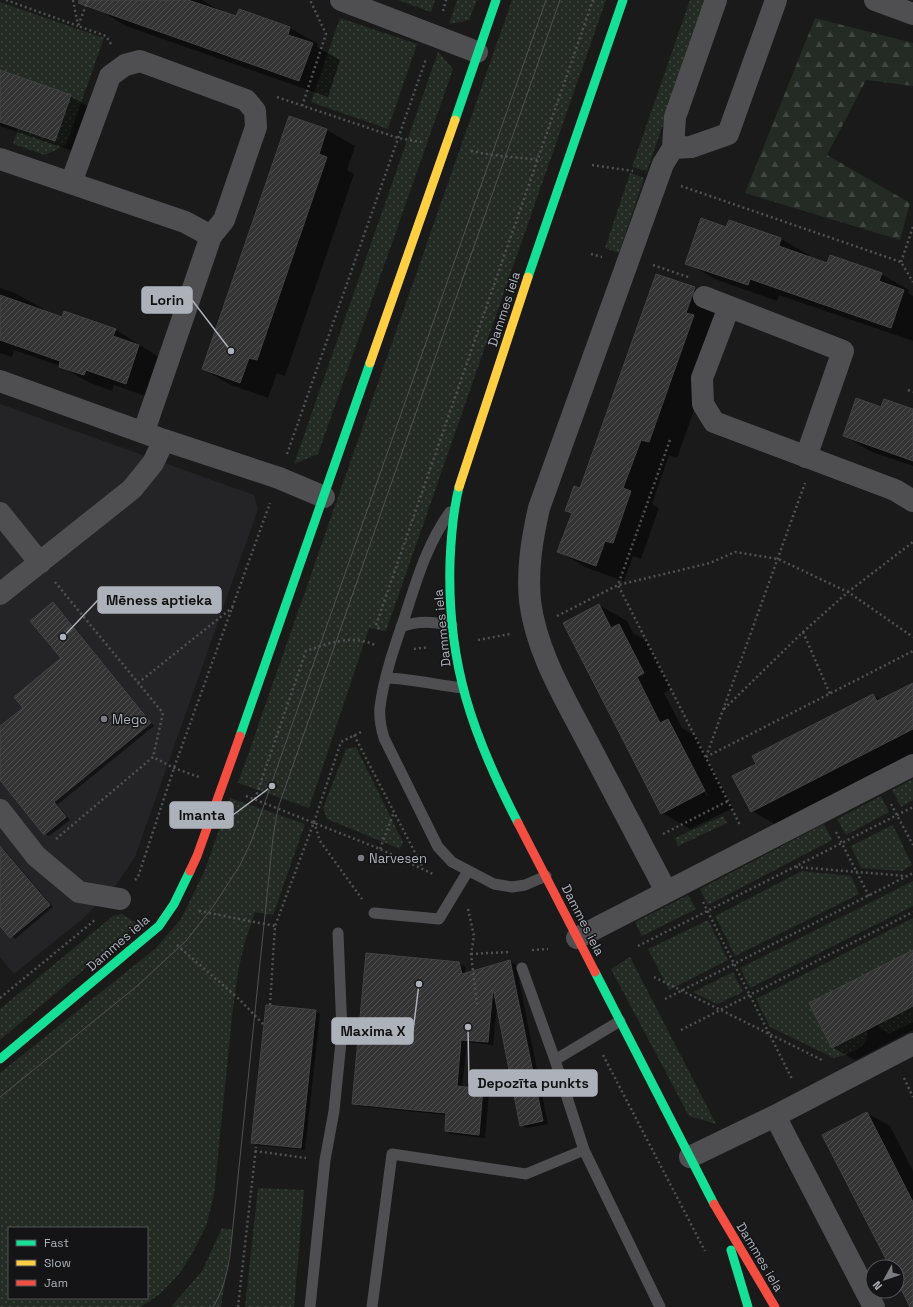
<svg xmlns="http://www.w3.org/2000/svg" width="913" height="1307" viewBox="0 0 913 1307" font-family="'Space Grotesk',sans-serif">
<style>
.built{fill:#242426}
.green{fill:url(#green-dots);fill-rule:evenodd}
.forest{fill:url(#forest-firs)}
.shadow{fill:#0007;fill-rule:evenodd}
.building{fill:url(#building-hatch);stroke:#434346}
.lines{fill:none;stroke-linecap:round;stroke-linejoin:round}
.path{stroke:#505153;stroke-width:2.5;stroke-dasharray:2 3;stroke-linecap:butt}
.lane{stroke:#4f4f52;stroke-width:11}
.street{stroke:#4f4f52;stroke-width:22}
.fast{stroke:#16e098;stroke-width:9}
.slow{stroke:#ffcf43;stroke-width:9}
.jam{stroke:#f24e42;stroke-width:9}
.tram{stroke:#505153;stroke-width:1}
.poi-dot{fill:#7a7c81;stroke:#141416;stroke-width:1.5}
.labels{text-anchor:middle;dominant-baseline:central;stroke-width:3;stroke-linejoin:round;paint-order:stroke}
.street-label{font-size:13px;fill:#adb1b9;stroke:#141416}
.poi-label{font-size:13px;fill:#adb1b9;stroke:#141416;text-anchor:start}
.leader{fill:none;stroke:#adb1b9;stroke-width:1.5}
.callout-dot{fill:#adb1b9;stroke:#141416;stroke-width:1.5}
.callout{fill:#adb1b9;stroke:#adb1b9;stroke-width:1.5}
.callout-label{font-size:14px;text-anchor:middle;font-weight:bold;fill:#111}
</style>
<defs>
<pattern id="green-dots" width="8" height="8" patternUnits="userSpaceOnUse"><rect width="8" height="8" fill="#242a24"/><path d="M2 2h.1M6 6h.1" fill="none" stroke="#414642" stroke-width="1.8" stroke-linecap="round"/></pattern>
<pattern id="forest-firs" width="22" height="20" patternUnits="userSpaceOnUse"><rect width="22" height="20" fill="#242a24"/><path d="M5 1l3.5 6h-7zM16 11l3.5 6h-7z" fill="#414642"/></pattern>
<pattern id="building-hatch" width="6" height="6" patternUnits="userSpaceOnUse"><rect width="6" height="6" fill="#343435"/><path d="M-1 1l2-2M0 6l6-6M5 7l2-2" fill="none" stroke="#4f4f50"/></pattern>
</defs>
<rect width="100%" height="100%" fill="#1a1a1a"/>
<!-- built -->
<path class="built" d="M0,404L254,495L258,509L135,857L116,885L81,920L14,974L0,957Z"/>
<!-- green -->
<path class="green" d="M398,0H435L431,12Z
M457,0H477L469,20L449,24Z
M512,0H606L386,631L369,628L309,808L238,783Z
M690,0H706L647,171L632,167Z
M0,2L104,38L66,145L45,155L13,144L18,129L55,141L70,95L0,70Z
M340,18L417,44L388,129L311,102Z
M438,52L453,69L318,454L294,464Z
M630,173L644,178L619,253L605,248Z
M356,747L403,842L400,849L327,819L323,808L346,749Z
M913,779V800L901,807L892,790Z
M881,796L889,812L846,835L837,819Z
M230,798L305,824L273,915L255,912L244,945L238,972L232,1017L214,1195L206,1226L192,1254L179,1274L160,1294L141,1307H0V1073L156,948L181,919L205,870ZM9,1228H147V1298H9Z
M723,816L727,823L678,846L675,838Z
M824,824L832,840L708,905L700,889Z
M893,825L912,865L902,871L861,868L851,846Z
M802,871L851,876L859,894L735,956L715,916Z
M913,881V906L750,988L740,968Z
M688,895L696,909L642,936L635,922Z
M122,914L138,924L0,1040V1009L113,916Z
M913,918V950L809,1003L832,1048L866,1030C873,1047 847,1055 834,1058L770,1027L756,999Z
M708,920L728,960L669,990L648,949Z
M630,957L716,1124L689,1116L611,969Z
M733,972L743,992L717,1004L693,992Z
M913,1006V1022L889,1034L880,1028L878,1024Z
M258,1188L304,1190L294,1307H245Z
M222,1228L233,1230L221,1307H171L202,1271Z"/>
<!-- forest -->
<path class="forest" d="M815,18L913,43V86L866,80L827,155L910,203L900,240L745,193Z"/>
<!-- shadow -->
<path class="shadow" d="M102,0H202L217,9L216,11L237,18L239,10L290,28L318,44L317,47L340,60L328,97L126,26L98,9Z
M0,71L70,96L93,109L78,153L0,126Z
M290,117L327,130L355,146L347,170L354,174L285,376L277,373L268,398L231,385L203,369Z
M727,229L781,239L809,255L808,257L827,264L881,274L909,290L908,293L913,296V341L779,295L777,301L715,279L687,263Z
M0,288L15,293L43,309V311L63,318L116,330L167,362L154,399L114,385L112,391L88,382L60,366L14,350L12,357L0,353Z
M694,288L722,304V332L677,458L669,455L652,504L659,508L641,559L633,556L624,581L587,568L559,552L572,514L566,510L581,490Z
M882,408L913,410V466L872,452L844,436Z
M53,604L57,606L154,726L57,805L70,820L49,836L45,834L0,779V727L24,708L62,658Z
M599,605L627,621L633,633L647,641L671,689L664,693L682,728L696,736L733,808L690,829L662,813ZM672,730H674L708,795L707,796Z
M913,684V759L780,827L752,811L758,764L873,695L882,700Z
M0,847L4,849L53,907L15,939L0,924Z
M913,951V1030L855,1060L832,1047Z
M510,961L516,965L548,1124L527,1128L521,1125L497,1006L493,1045L467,1042L462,1088L483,1090L489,1093L485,1138L451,1134L446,1131L447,1115L358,1106L353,1103L459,963L465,967L466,974Z
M266,1006L316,1011L320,1014L305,1150L256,1145L252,1142Z
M867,1113L890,1126L913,1171V1307L897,1279V1267H891Z"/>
<!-- building -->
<path class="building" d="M79,0H188L236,16L239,9L290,27L288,35L313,43L299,81L78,3Z
M0,70L71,95L55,141L0,122Z
M289,116L327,129L319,154L327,157L257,360L249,358L240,383L202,369Z
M701,218L726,227L729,220L781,238L779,246L827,263L830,255L882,273L879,281L904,290L891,328L750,279L748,285L685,264Z
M656,274L695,287L686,313L694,315L649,442L641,440L623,488L631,491L613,543L605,541L596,566L557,552L572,513L565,511L574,486L580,488Z
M0,295L62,317L64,311L116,329L113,336L139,345L126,384L86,370L84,375L59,367L60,361L0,340Z
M856,398L881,407L884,399L913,409V461L843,436Z
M53,602L151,723L54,802L66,817L44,835L0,780V726L23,708L14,697L61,658L30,621Z
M599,604L611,628L619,624L644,673L637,677L660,723L668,719L705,791L661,814L563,623Z
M913,683V729L751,812L732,776L756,764L752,756L873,694L877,701Z
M0,846L50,905L10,938L0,926Z
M913,950V1006L832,1048L809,1003Z
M366,953L459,962L462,974L510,960L543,1121L520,1126L493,988L488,1042L461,1040L457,1086L483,1089L479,1135L445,1131L446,1113L352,1104Z
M266,1005L316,1010L301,1148L251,1143Z
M867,1112L913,1202V1307H910L897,1281V1267H890L822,1135Z"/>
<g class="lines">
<!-- path -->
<path class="path" d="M6,0L78,26
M73,0L78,25
M88,0L78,26L106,36L111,44
M443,11L446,0
M277,97L398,138L421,142
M302,106L326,34L310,0
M471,151L492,155L541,160
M592,165L633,171
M681,186L901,262L913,282
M591,254L602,257
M901,262L913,227
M653,265L688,277
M908,390L913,392
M670,440L618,585L740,825
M287,454L426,59
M55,582L163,713L153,757
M557,616L618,585L710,563L735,552L778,559L848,592L913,637
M379,629L376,625L593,0
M803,632L830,694
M478,640L510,634
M414,649L429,647
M138,683L233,607
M724,709L803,632L848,592L913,542
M354,735L423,868
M706,757L805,483
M706,757L913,651
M246,796L380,849L433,874
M255,799L306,651C330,643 351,634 375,645
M891,804L913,845
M314,822L320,841L362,899
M836,832L869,896
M663,834L728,801
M56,839L153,757L174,768L199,777
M380,849L394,812
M796,867L907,876
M135,880L138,877L174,768L270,503
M703,902L792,1079
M468,909L474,936L471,954L477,1004
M199,911L275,926
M177,945L240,1000L263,1024
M638,946L913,807
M532,950L548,949
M471,954L509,952
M654,977L824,1061
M0,998L95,920
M665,999L913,873
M270,1005L275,926L314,822L341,742L363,731
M681,1030L913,912
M603,1055L705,1251
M904,1078L913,1097
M255,1151L306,1158
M238,1307L256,1147"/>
<!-- lane -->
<path class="lane" d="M450,512C427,544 417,579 405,616C395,645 384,676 380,707C379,718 381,728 384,738L438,847L452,862L494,884L512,887L525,885L546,876
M401,627C419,620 433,622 452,625
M387,678C412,679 437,685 462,688
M374,913L439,919L468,871
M522,968L555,1060L584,1150
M555,1060L620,1021
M310,1307L325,1160L334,1111L342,1032L338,933
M372,1307L392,1154L526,1174L584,1150L660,1307"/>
<!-- street -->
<path class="street" d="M341,0L477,52
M875,0L913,14
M673,148L691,147L728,134L776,0
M0,159L185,222L211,236
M71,183L110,76L125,65L140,61L246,100L255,111L256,127L224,220L211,236L144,431
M704,297L843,351L806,457
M729,307L702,378L703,404L714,422L895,490L913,501
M0,381L164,440L279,478L324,497
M0,513L40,563
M0,594L132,489L153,463L164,440
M0,810L36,856L79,892L120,899
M666,891C640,841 613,791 587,741C564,697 536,651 530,601C527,569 532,539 539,508L663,164L673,148L675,117L716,0
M577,938L913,765
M775,1116L874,1307
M690,1157L775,1116L913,1044"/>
<!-- fast -->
<path class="fast" d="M455,120L496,0
M528,277L623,0
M459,487C453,511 451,537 450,562C447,663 472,734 518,823
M240,736L370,363
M595,972L714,1204
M0,1059L159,926L174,904L190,871
M731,1250L748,1307"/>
<!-- slow -->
<path class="slow" d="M370,363L455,120
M459,487L528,277"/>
<!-- jam -->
<path class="jam" d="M518,823L595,972
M190,871L197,856L240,736
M714,1204L775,1307"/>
<!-- tram -->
<path class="tram" d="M0,1097L137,986L186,941L215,904L240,865L251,842L546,0
M213,1307C223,1291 227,1274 230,1255L273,837L278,808L560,0"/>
</g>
<!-- markers -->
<g class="poi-dot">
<circle cx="104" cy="719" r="4"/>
<circle cx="361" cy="858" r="4"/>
</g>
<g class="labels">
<!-- street labels -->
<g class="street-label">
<text transform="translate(504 309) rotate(-72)">Dammes iela</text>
<text transform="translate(442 628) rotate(-96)">Dammes iela</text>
<text transform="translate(583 920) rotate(63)">Dammes iela</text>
<text transform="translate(118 943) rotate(-41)">Dammes iela</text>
<text transform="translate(760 1257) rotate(59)">Dammes iela</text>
</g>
<!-- poi labels -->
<g class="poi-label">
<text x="112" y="719">Mego</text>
<text x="369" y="858">Narvesen</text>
</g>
</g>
<!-- callouts -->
<path class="leader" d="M231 351L192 300M63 637L98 600M272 786L233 815M419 984L413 1031M468 1027L469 1083"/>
<g class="callout-dot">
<circle cx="231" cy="351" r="4"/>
<circle cx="63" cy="637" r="4"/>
<circle cx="272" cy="786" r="4"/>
<circle cx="419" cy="984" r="4"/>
<circle cx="468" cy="1027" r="4"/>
</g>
<g class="callout">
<rect x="142" y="287" width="50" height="26" rx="4"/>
<rect x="98" y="587" width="123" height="26" rx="4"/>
<rect x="170" y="802" width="63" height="26" rx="4"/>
<rect x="332" y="1018" width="81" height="26" rx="4"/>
<rect x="469" y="1070" width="128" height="26" rx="4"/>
</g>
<g class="callout-label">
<text x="167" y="305">Lorin</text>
<text x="159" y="605">Mēness aptieka</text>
<text x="202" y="820">Imanta</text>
<text x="373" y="1036">Maxima X</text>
<text x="533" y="1088">Depozīta punkts</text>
</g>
<!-- legend -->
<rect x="8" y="1227" width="140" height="72" fill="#141416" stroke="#515357"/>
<rect x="16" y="1240" width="20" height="6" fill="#16e098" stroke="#515357"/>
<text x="44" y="1247" font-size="12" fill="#adb1b9">Fast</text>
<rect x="16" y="1260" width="20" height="6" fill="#ffcf43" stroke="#515357"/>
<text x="44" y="1267" font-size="12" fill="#adb1b9">Slow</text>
<rect x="16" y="1280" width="20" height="6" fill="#f24e42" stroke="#515357"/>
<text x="44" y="1287" font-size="12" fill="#adb1b9">Jam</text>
<!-- north arrow -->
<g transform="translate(885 1279) rotate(230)"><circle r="19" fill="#141416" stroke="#515357"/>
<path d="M0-3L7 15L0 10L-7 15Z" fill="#7a7c81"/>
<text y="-6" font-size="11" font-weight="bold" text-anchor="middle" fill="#adb1b9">N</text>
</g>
</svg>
